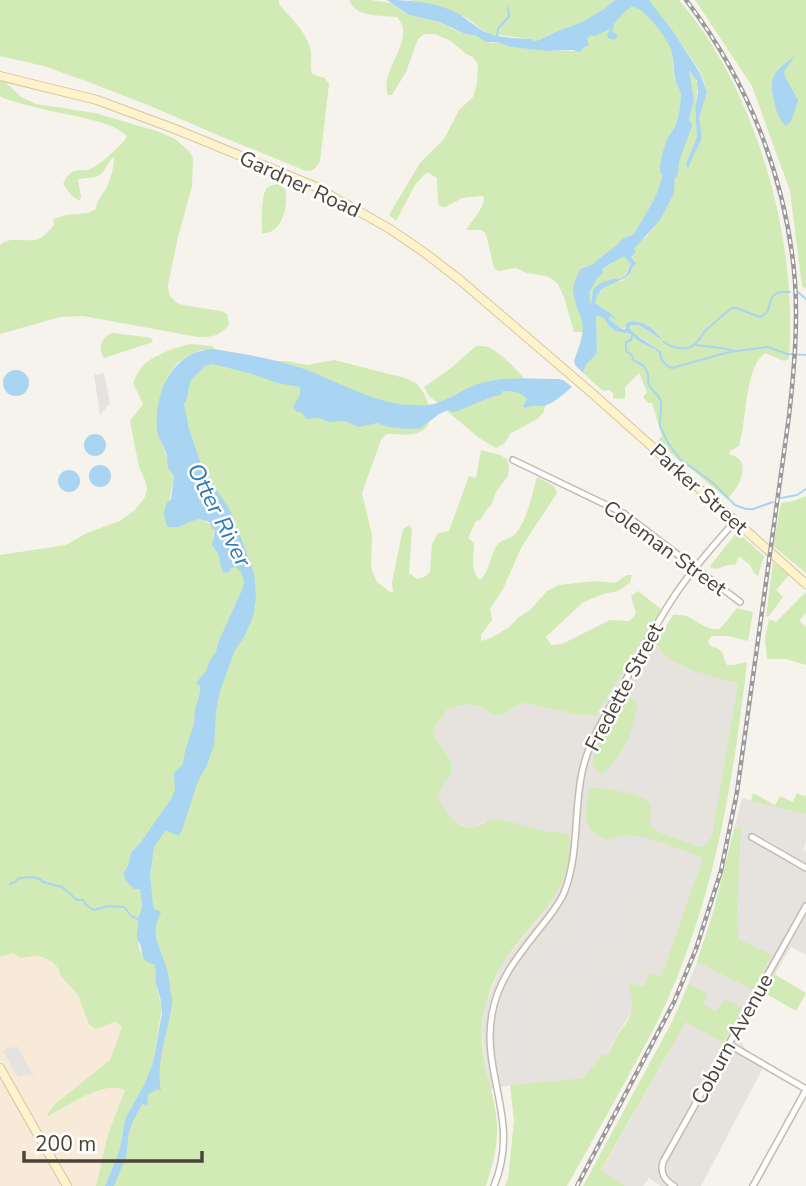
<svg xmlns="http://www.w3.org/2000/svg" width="806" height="1186" viewBox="0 0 806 1186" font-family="'Nunito Sans',sans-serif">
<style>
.commercial{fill:#f7ead8}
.industrial{fill:#e6e2dd}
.green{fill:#d2eab5}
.parking{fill:#e5e3e0}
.water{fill:#a9d4f2;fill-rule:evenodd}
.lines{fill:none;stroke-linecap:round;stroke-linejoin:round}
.stream{stroke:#a9d4f2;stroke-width:2}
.river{stroke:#a9d4f2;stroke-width:10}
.street-casing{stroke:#c2bbae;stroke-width:8}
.secondary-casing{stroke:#d6c79b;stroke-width:10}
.street{stroke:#fff;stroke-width:5}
.secondary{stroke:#fff3cd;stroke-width:8}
.rail-casing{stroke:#9a9a9a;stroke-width:4.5}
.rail{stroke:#fff;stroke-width:2;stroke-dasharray:5;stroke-linecap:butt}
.labels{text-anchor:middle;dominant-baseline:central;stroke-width:5;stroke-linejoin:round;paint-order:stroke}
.street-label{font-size:21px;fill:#4b4439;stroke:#fff}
.water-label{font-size:23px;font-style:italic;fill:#2e7ab2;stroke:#fff}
</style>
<rect width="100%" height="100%" fill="#f6f3ec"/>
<!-- commercial -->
<path class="commercial" d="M12,953L21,958L35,956L42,957L52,962L58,968L61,976L78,995L89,1024L99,1028L110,1022H116L122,1027L110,1060L95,1073L125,1090L108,1134L96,1186H0V957Z"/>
<!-- industrial -->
<path class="industrial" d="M644,636L656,642L658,648L674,662L686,668L738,683L712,835L661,977L649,974L644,987L632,999V1011L611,1045L610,1054L602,1055L583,1078L510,1085L490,1090L483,1044L482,1029L484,1009L501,965L544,912L569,835L534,829L495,819L484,822L474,827H466L454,821L444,810L438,796L444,783L451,774V761L438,743L433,729L448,709L466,704L481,707L492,714L502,716L516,706L525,703L580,715L596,716Z
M742,798L806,814V843L803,849L806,851V955L791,947L740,1032L743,1045L748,1052L766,1062L701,1186H660L649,1178L643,1186H625L601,1171L686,1022L675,1016L697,962L714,909L724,871L741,827L734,829Z"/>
<!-- green -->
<path class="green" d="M0,0H279V4C291,19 308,32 311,53C312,61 309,67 313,75L325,78L329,84L320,161C316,168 314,171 306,171L220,136L148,105L83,80L44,66L0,56Z
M349,0H370L391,3L409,15L440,22L453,29L465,34L477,36L490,43L497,42L511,47L551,51H576L584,47L588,37L604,27L618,7L631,3C648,14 668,33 672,53C673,62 673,71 675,80C678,88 683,92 681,101C678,124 668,146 660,169C667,191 644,214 635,232L632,235L622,239L619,243L595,262L594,264L580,269L577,279L587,284L598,273L622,256H625L631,264L624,277L597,286L593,292L591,303L589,304L586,302L590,345L574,361L583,332H574L564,297L558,284L552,279L546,276L527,273L516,268L498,271L494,268L486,234L482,230H466C472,220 484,209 484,197L481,196L462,198L446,207H442L438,204L437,178L427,172L415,185L396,221L389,215L420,163L444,139L459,110L473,97L477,83L478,64L473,57L466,54L451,41L435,34H424L418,39L406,72L392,95H388C378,70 418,40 397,17C380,15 356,18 349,0Z
M408,0H615L604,9L582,22L560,30L539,40L534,41L531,39L489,34L482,30L467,18L442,7Z
M649,0H679C690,14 702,28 711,43C767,133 797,254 789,359L784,361L765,353C744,369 747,421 739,446L730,451L729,454C732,455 738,457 740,460C748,473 736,491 727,499L690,468L683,464L658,441L662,436L652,403H648L643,397L647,392L639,373L625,387V398L622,399L613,398V393L609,390L603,391L583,373L586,365L597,353L596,315L604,318L609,326L615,331L630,334L655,350C650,341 639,337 630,331L629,327L631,325H639L662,341L649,326L638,321L622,329L610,320V317L613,318C609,312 601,305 594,304L597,294L609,284L622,281L627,277L631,272L635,261L631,257L635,246L646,237L660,220L673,193L675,171L674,156L685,135L694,100L688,70L694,76L698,85L695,107L697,137L686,164V168L687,169L702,138L698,118L707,92L701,73L673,31Z
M695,0H806V289L802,286L790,191L752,86Z
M4,81L21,97L36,104L95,113L157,131L175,139L188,150L193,158L192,186L178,237L168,285L169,295L177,303L183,305L221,311L227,314L229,325C218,336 214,337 198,337L83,316L60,317L0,334V245C11,236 23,242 35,240C43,238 49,231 54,225L53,219L66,215L88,213L96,209C97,199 102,196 107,187C111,178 114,166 114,157C107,162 105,175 95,177C88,179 84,177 78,180L81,197L79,201L72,196L63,184C74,161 80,176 94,167C103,162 121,145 127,137C117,121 61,114 42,109C29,106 16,102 3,98L0,96V82Z
M278,184L285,189C289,205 282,235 262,233C262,223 261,194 267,188C270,185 274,185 278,184Z
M112,333L147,337L153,339L151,343L147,344L104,358C97,348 101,338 112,333Z
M192,344L212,346L216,350H200L187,357L177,363L167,378L157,417L159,436L167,458V465L174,476L169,502L189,520C208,520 202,517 215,530L213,536V541L224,542L204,492L179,407L185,381L190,373L202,361H287L307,365L334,360L405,378L416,383L424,393L429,405L397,428H421L429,422C423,439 401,434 386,434L381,440L362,493L372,535L371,568L377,582L390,592H393L392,582L403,529L409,525L412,529L409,573L417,579L424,577L430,572L432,544L438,533L449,531L469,476L476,478L481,450L500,455L507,459L509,467L508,476L496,492L492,504L487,509L480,520L476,521L468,538L474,543C474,556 470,571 480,580C491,570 489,557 497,545C501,539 510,540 515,534C527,522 532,494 537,477L554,486L557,493L521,548L503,589L490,609L492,620L481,635V641L491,638L508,628L519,617L530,610L547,591L559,585L595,581L615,583L627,575H632L630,583L618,591L603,594L582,603L546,637L551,645L562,644L610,620L629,621L636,614L631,596L638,591L661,609L596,716L580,715L525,703L516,706L502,716L492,714L481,707L466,704L448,709L433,729L438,743L451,761V774L444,783L438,796C444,809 455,830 473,827C482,826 488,818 498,819C509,821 520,825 531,828C543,831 556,832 569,834C569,843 570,853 569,861C560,903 525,929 503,963C495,975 489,993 485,1008C474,1047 494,1085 497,1124C498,1146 493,1165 486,1186H110L126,1126L148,1087L168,1009L142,841L131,852L125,880L134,889L140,888C141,896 142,904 141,911C139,932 131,955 155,965L157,990L162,1007L153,1063L151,1072L125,1119L120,1149L105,1186H96L108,1134L125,1090C103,1080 68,1106 48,1116V1113L55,1104L110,1060L122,1027L116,1022C108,1023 102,1028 95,1029L89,1024L78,995L61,976L58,968L52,962L42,957L35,956L21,958L12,953L0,957V555L66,545L87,533L120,521L135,510L145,497L147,489L145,480L139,467L130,421L143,404L133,383C135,378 138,372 141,368C150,356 178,346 192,344Z
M476,346C479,346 485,346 488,347C507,355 532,388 546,404L543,413L537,419L510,434L505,443L496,448L479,438L428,395L424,387L451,368Z
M806,496V573L773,546L781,503L793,501Z
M737,532L764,556L758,576L754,573L750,565L739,556L735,565C723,563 721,571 711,568L710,566Z
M773,562L789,575L776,590L783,597L769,616H766Z
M806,592V613L799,621L806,627V665L786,659H767L765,638L769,619L776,622Z
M737,608L753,612L748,641L728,636H711L708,642L712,647L717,648L723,653L724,659L727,665H733L747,662C734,778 715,895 666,1003C658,1022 647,1041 637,1060C614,1102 591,1144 567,1186H505L508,1179L514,1120L510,1085L583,1078L602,1055L610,1054C612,1037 626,1028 631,1013C634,1004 630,992 628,983L644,987L649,973L661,977L703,858C686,851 643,834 626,835C620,836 615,838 610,840C578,832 586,813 589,787C602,789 643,792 649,803C652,809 650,819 650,825L656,831L699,847C706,846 709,842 712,835L738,683C716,677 663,667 656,642L673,615C694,612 702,632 720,629Z
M627,698H631L637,704C635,729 623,756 604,773L599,772L593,766C592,751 614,706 627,698Z
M753,793L775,805L780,796L793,802L797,793L803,796L806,795V814L751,801Z
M741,827L737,906L738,939L772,955L753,990L697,962L714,909L734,829Z
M774,974L806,993L796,1011L763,992Z
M689,984L707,993L703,1004L716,1012L724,999L743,1008L723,1043L686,1022L601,1170L625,1186H583L672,1022Z"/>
<!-- parking -->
<path class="parking" d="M104,373L110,403L100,415L94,375Z
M650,708L669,727L675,745L667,778L664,781L654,785L639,783L615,777L643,715Z
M743,822L788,846L787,847L790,849L789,855L798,864L795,871L767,855L769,850L751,838L742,830Z
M627,840L644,843L638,865L646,868L638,892L625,888L619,908L634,914L632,921H624L617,943L612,942V937L589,931L584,948L587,949L584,959L599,965L597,973L601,976L615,975L621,962L642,969L638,984L625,982L624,983L627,1016L613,1019L609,984L607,982L605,984L611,1051L593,1053L594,1048L588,1008L594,1007L592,986H587V975L583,971L576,970L574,972V974L538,976L537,967H533L529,961L541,945L550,948L559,946L577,934L582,928V922L578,916L563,909L566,902L571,905L574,903L584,870L579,869L584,855L589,856L598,851L599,850L597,847L602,843L606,844Z
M514,998H523L529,1071L532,1074L533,1083L520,1084L518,1070L508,1071L507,1066H503L502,1059L518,1054L513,1053L510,1023Z
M17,1046L27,1064L34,1076L26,1074L18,1077L14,1071L3,1051L9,1047L11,1049Z"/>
<!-- water -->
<path class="water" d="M387,0C408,0 431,2 451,10C465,16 471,24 483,31C496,38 516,38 531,39L534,41L539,40L560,30L582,22L604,9L615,0H649L673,31L700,73L707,92L699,118L702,138L687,170L686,164L697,137L695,107L698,92L697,81L689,70L694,100L685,135L674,156L675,171L674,193L660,220L634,249L636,252L631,257L636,263L632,268L631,272C620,287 599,280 595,303L610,313L618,321L612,317L609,318L610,320L622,329H625L627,323C643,317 654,330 663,341L639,325H631L629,327C632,335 650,342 658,351L642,343L630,334L615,331L609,326L604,318L596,315L597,353L586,365L583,373L575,365L574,361C580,347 586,331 581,317C577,308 574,300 573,290C573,283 578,276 580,269L594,264L595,262L619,243L622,239L632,235L635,232C644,215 657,200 661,180C663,170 661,179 660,169C660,162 663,150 666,143C668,136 673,131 676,124C679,116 680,106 681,98C682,90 676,86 675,78C673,68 674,57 670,47C665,35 639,1 626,4C618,5 616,12 611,18L614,26L612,32L618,35L615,40L608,38L607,35L612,25L611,22H609C602,28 592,33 587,39L589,45L584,47L580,52L573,50L547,51L511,47L497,42H486L477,36L465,34L440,22L409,15ZM622,257H625L631,264L626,275L620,279C613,278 596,283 593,291C592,295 592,299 591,303L589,304C575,282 606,267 622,257Z
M795,56L784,71L785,77L798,100L791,122L786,126C779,120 777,113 775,105C768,78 772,72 795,56Z
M213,349C245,354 277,359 307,370C337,382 376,403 408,405C415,405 423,406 429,405C445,403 463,389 478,384C503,376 532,379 558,379L563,380L572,387C564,394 552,405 542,406C534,406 533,405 525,408L523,406L527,399C513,383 482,395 465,402L463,409L453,408L439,414L421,428L409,429L389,427L377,423L359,427L345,421L329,422L319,418L307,419L302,413L296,411L293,407L300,395V387L278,383L249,373L213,364L198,367L190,373L185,381L183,399L189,429L202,467L231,512L254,573L256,597L253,617L244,637L235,650L220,691L216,711L214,745L206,767L198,781L182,830L178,836L168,831H165L154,847L150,875L153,905L154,909L161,912C160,915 158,918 157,922C152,937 163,955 167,970C169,976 169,981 170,986C170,992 173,998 172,1003C169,1031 155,1061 161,1090H156L148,1094L147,1105L142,1104L141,1106L133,1121L129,1132L126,1157L114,1186H105L120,1149L125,1119L145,1083L153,1063L162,1013L161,1001L156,984L155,965C144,961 143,960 141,948C140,941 138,944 137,937C137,930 139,925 138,918C144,909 141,899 140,889H134L125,880L124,872L128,866L131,852L141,842L171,799L175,790L174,773L183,764L185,751L194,724L195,709L200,693V686L196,683L206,671L210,660L216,652L218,643L242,590L244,581L241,572L236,567L231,568L229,572L224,573L221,568L219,555L212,545L215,530L211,527L209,522C197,516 191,522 181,526C178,528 173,527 169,527L166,524L164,514L166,504L171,499L174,476C172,472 169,470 168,467C167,465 167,459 167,456C165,447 158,439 157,430C154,393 172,351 213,349Z
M3 383a13 13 0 1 1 26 0a13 13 0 1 1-26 0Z
M84 445a11 11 0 1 1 22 0a11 11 0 1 1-22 0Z
M89 476a11 11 0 1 1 22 0a11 11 0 1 1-22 0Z
M58 481a11 11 0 1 1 22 0a11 11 0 1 1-22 0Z"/>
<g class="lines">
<!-- stream -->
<path class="stream" d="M497,37L498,29L509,16L508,8
M798,292L806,299
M632,336L631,340L626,342V351L632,355L633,360C640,363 646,366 648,375C649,380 647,380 649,385C653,393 660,394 661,403C662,411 659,418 660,426L668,443L680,459L712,482L735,505L746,509H753L773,502
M664,342C673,348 686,352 695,344C700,340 702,334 706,330C714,323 723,315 732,308H737L759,317C774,313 766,298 777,293C781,291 786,292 790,292
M696,345L722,348L735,351
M657,350L660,352C660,360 664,365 672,368L729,352L768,347L787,354L806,355
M781,498L797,495L806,489
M10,884L15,882L19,878L32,877L40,879L43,882L62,887L77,900H83L86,905L94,910L108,906L124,907L131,916L138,919"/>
<!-- river -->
<path class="river" d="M594,31L606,25L622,7L631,1L640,4
M673,173L674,161L687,125
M585,302L584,292L593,275L598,271
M181,400L186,378L203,361
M453,407L493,391H497"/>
<!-- street casing -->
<g class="street-casing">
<path id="street" d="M513,460L623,513L740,602
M752,837L806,868
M730,1045L806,1089
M494,1186C521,1121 481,1075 492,1014C498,979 519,955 540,928C549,917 558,906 564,893C580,852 573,809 583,768C590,739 607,713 622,687C639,656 655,625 675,595C692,569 714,545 735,521
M674,1186C664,1180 660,1173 663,1162L806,906
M753,1186L806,1090"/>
</g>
<!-- secondary casing -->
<g class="secondary-casing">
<path id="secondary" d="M0,76L97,100L175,129L314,186L390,229L425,253L460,280L593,394L806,584
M0,1068L67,1186"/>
</g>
<!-- street -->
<use href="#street" class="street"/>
<!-- secondary -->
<use href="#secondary" class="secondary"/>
<!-- rail casing -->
<g class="rail-casing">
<path id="rail" d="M577,1186L674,1002L696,949L721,871L737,792L789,416C794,371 798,326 795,282C787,179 748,81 686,0"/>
</g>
<!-- rail -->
<use href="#rail" class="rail"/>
</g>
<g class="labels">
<!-- street labels -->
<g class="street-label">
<text transform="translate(300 184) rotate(25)">Gardner Road</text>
<text transform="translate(699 489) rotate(42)">Parker Street</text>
<text transform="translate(665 548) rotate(36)">Coleman Street</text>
<text transform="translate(624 687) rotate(-62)">Fredette Street</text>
<text transform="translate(732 1039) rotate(-61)">Coburn Avenue</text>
</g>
<!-- water labels -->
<g class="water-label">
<text transform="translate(219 515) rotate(63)">Otter River</text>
</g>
</g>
<!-- scale -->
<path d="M24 1151v10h178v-10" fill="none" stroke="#4b4439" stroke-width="3.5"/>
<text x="35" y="1151" font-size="21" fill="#4b4439" stroke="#ffffff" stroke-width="5" paint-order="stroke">200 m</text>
</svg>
